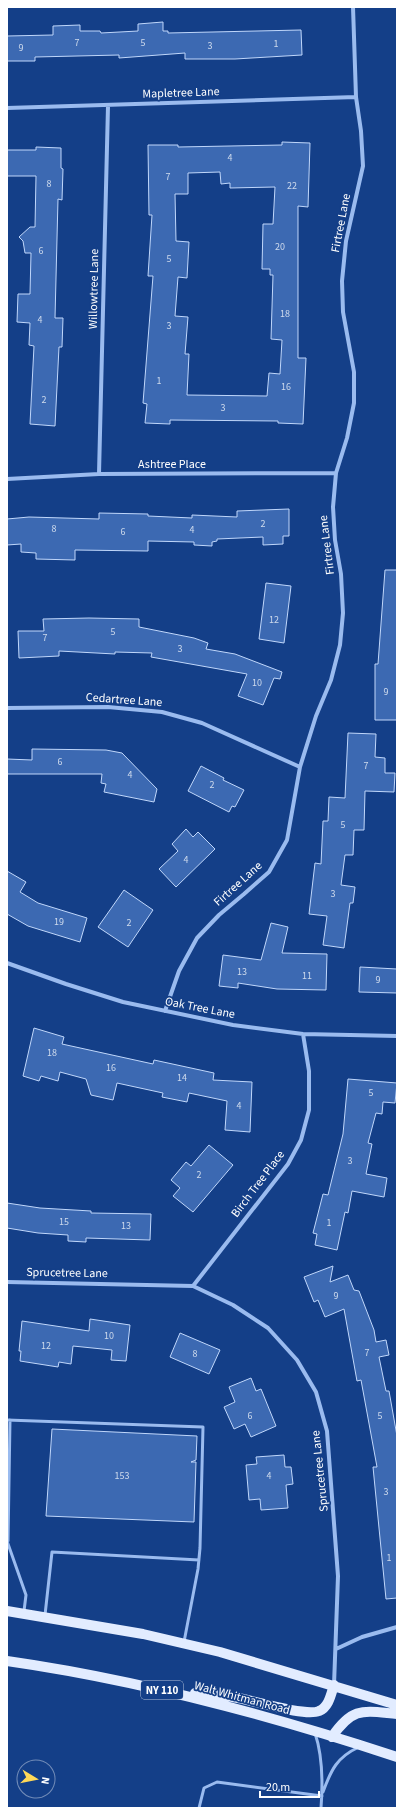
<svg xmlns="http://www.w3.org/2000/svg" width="404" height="1815" viewBox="0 0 404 1815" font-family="'Source Sans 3',sans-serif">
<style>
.building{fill:#3c69b2;stroke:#c0d7fb;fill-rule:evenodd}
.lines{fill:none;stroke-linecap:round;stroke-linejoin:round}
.lane{stroke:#9abbef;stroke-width:3}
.street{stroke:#9abbef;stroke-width:4}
.primary{stroke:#e2ecff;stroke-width:10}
.labels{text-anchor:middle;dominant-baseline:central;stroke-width:3.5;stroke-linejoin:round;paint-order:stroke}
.number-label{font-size:10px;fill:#cedaec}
.shield{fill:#143f88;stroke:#b8c5db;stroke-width:1}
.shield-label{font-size:11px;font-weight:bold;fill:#fff}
.street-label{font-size:12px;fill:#fff;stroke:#143f88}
</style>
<rect width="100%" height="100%" fill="#143f88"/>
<!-- building -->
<path class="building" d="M163,22V31H168V33L301,30L302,55L235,59H185V53L119,58V55L35,57V61H7V36L53,35V26L80,25V31H100L101,33L138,31V24Z
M282,142L310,143L308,207L298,206V358H306L303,424L278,423V421L170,420V424L145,423L147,404L143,403L153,276H148L152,215H149L148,145H178V147L282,145ZM220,172L221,184L230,183V188L275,187L273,224H263L262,269H270V275H273L271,339L282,340L280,374L269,373L267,396L187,395L189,354H185L188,317L175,316L178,277L187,278L189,242L176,241L175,194H188V173Z
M36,147L61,148V168L63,169L62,200L58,199L55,318H63L62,347H59L55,426L30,424L34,346L29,345L30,323L17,322L18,294H30L31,253H25L23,241L19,237L30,227H35L36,176H7V150H36Z
M289,509V536H283V544L263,545V537L217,539V541L212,542V546L194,545V542L148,541V551L75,550V560L36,559V553L21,552V544L7,545V519L29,517L99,519V513L148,514V516L192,518V515L237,517V511Z
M385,570H397V720H375V664H378Z
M266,583L291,586L284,643L259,639Z
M89,618L139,619V627L194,638L208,643L206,649L235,654L282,672L280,679L274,678L263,705L238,696L247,674L151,657L152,653L115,652V654L59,651V656L19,658L18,631H44L43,619Z
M348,733L376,734L375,757L385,758V773H395L394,792L365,791L364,830H354L353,855H345L341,885L355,887L353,903H350L344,948L323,945L327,916L309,914L315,863L321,864L323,821H328L329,797L345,798Z
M32,749L106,750L122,753L157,789L154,802L104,792L106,784L101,783L102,774H7V759L32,760Z
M201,766L224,778L223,780L244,790L235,807L232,806L229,812L188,791Z
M186,829L193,837L198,832L215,849L176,887L159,869L178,851L172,844Z
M7,871L26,882L20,892L38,903L87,918L80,942L28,926L7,914Z
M124,890L153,910L128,947L98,927Z
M271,923L288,927L282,953L327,954L326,990L277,989L238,983V988L219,986L223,955L261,960Z
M360,967L397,969V993L359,992Z
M34,1028L64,1037L62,1044L153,1064L154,1060L214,1073L213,1080L252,1082L250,1132L225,1130L227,1101L189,1093L187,1102L162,1097L163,1093L117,1083L113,1100L91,1095L86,1079L60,1072L58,1081L41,1076L39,1081L23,1076Z
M348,1079L397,1083L395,1103L383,1102L382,1114L376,1113L368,1143L372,1144L366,1174L387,1178L384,1197L352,1191L348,1213L345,1212L337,1250L315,1245L317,1234L313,1233L323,1194L328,1195L343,1134Z
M209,1145L233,1165L193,1212L173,1196L180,1188L171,1180L186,1162L191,1166Z
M7,1203L40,1208L91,1211V1213L151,1214L150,1240L86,1238V1242L68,1241V1235L38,1233L7,1228Z
M333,1266L330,1282L348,1275L354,1290L359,1291L374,1330L376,1342L386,1340L389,1355L379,1357L386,1391H389L397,1436V1598L386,1599L373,1467H377L361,1380L357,1381L344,1309L325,1317L318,1300L314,1302L304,1277Z
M90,1319L130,1325L126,1361L111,1360L112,1350L73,1346L71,1364L59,1362L58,1367L20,1361L21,1351H19L22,1321L89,1331Z
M180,1333L220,1350L209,1374L170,1357Z
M251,1378L256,1391L261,1389L276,1426L251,1437L245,1424L234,1429L224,1407L235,1402L229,1387Z
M52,1429L197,1436L196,1460L191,1462H196L194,1522L46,1516Z
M284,1455L285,1467H291L293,1484L286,1485L288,1508L261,1510L260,1499L249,1500L246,1465L257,1464L256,1457Z"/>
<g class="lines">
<!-- lane -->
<path class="lane" d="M7,1420L203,1427L200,1548L198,1569L184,1642
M7,1541L26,1595L24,1611
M8,1541L10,1420
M45,1615L52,1552L199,1560
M315,1733C323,1757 323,1782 321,1808
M323,1792C331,1770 337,1757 359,1747
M199,1808L204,1788L217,1782L322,1796"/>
<!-- street -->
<path class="street" d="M7,108L356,97
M99,474L108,106
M7,479L99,474L336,473
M7,708L108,707L162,712L202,723L300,767
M7,963L66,984L123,1002L233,1025L303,1034L397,1036
M165,1011L179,971L197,938L219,915L244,894L269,872L287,840L300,767L316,716L331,680L340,645L343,613L341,574L335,540L333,507L336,473L347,438L354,403V372L343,312L342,281L346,241L363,166L361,131L356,97L353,7
M7,1282L193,1286L233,1305L268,1328L297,1360L316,1392L327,1431L338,1576L334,1685
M193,1286L288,1164L301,1140L309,1110V1071L303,1034
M336,1649L362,1637L397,1627"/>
<!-- primary -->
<path class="primary" d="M7,1611L143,1634L220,1652L397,1705
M7,1661C140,1680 270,1715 397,1757
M195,1693C210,1694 224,1695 238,1698C256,1701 305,1717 319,1711C329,1707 331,1694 334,1685
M332,1737C353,1706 364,1711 397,1714"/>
</g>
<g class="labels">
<!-- number labels -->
<g class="number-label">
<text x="77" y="43">7</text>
<text x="143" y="43">5</text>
<text x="276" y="44">1</text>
<text x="210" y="46">3</text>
<text x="21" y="48">9</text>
<text x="230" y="158">4</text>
<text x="168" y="177">7</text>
<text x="49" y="184">8</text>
<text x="292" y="186">22</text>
<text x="280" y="247">20</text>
<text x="41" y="251">6</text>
<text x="169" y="259">5</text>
<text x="285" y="314">18</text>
<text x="40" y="320">4</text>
<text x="169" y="326">3</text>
<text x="159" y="381">1</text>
<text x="286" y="387">16</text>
<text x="44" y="400">2</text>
<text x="223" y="408">3</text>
<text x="263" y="524">2</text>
<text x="54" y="529">8</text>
<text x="192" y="530">4</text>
<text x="123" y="532">6</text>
<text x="274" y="620">12</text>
<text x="113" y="632">5</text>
<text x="45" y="638">7</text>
<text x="180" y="649">3</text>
<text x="257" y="683">10</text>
<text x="386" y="692">9</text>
<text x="60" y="762">6</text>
<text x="366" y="766">7</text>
<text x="130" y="775">4</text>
<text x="212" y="785">2</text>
<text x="343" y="825">5</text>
<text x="186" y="860">4</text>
<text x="333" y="894">3</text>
<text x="59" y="922">19</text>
<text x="129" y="923">2</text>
<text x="242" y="972">13</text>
<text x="307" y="976">11</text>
<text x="378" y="980">9</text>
<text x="52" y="1053">18</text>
<text x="111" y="1068">16</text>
<text x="182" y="1078">14</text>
<text x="371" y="1093">5</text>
<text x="239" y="1106">4</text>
<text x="350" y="1161">3</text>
<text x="199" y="1175">2</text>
<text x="64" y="1222">15</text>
<text x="329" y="1223">1</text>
<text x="126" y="1226">13</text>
<text x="336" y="1296">9</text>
<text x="109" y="1336">10</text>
<text x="46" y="1346">12</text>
<text x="367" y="1353">7</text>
<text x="195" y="1354">8</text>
<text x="250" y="1416">6</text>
<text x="380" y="1416">5</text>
<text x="122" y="1476">153</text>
<text x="269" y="1476">4</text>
<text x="386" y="1492">3</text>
<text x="389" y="1558">1</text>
</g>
<!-- shield labels -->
<rect class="shield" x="141" y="1681" width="42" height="18" rx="3"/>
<g class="shield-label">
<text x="162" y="1690">NY 110</text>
</g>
<!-- street labels -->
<g class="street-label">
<text transform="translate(181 93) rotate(-2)">Mapletree Lane</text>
<text transform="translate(341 223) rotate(-79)">Firtree Lane</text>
<text transform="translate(94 289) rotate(-89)">Willowtree Lane</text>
<text x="172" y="464">Ashtree Place</text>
<text transform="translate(327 545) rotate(-97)">Firtree Lane</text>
<text transform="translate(124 700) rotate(4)">Cedartree Lane</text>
<text transform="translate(238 884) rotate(-42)">Firtree Lane</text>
<text transform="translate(200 1008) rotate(11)">Oak Tree Lane</text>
<text transform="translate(258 1184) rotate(-53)">Birch Tree Place</text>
<text transform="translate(67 1273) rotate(1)">Sprucetree Lane</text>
<text transform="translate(320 1471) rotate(-96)">Sprucetree Lane</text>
<text transform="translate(242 1698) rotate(15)">Walt Whitman Road</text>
</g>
</g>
<!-- border -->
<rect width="404" height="1815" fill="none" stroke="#ffffff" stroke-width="16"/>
<!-- north arrow -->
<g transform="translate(36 1779) rotate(100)"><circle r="19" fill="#143f88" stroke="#728cb8"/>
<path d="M0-3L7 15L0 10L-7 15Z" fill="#ffd958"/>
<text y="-6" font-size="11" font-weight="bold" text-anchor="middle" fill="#ffffff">N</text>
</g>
<!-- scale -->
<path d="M260 1791v6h59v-6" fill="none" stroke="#ffffff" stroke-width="2"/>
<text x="266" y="1791" font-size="12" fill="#ffffff" stroke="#143f88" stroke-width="3" paint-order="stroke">20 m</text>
</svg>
